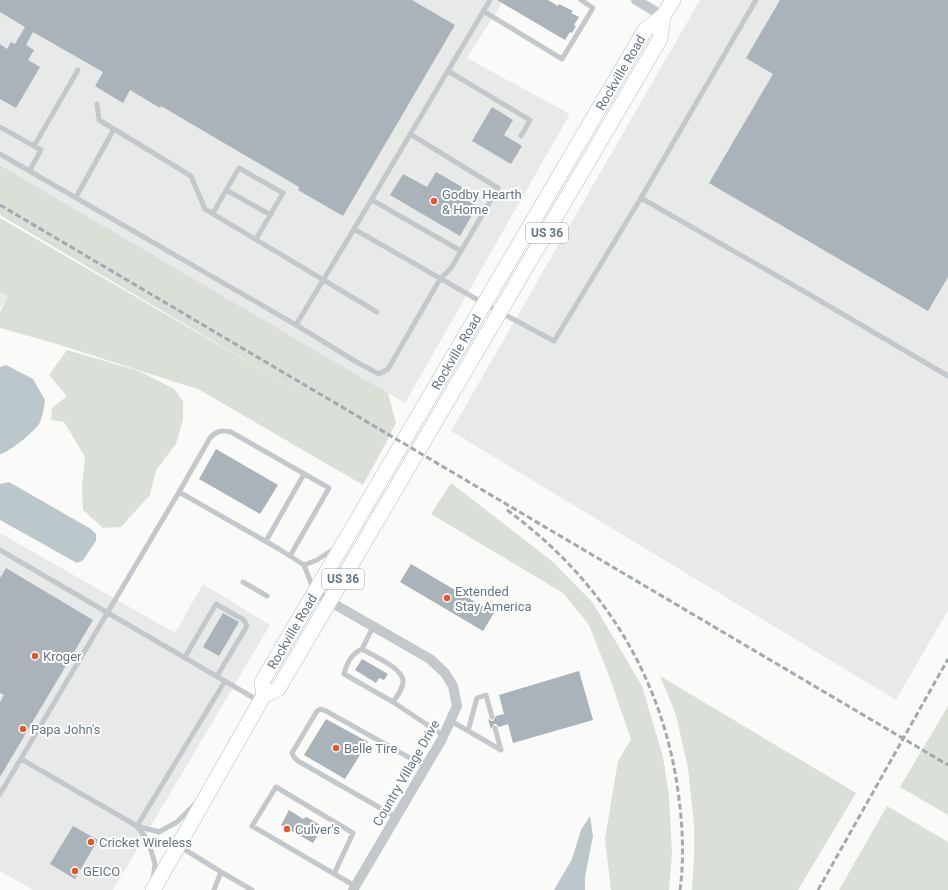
<svg xmlns="http://www.w3.org/2000/svg" width="948" height="890" viewBox="0 0 948 890" font-family="Roboto,sans-serif">
<style>
.built{fill:#e8e9e9}
.green{fill:#dadfd7}
.water{fill:#bbc7cb}
.building{fill:#aab3b9}
.lines{fill:none;stroke-linecap:round;stroke-linejoin:round}
.primary-casing{stroke:#b5babe;stroke-width:16}
.service{stroke:#c3c8cc;stroke-width:5}
.minor{stroke:#c3c8cc;stroke-width:10}
.primary{stroke:#fff;stroke-width:15}
.rail{stroke:#a2aab0;stroke-width:3;stroke-dasharray:6 3;stroke-linecap:butt}
.poi-dot{fill:#e4572e;stroke:#fff;stroke-width:1.5}
.labels{text-anchor:middle;dominant-baseline:central;stroke-width:4;stroke-linejoin:round;paint-order:stroke}
.shield{fill:#fff;stroke:#939fa8;stroke-width:1}
.shield-label{font-size:12px;font-weight:bold;fill:#657683}
.street-label{font-size:13px;fill:#657683;stroke:#fff}
.poi-label{font-size:13px;fill:#657683;stroke:#fff;text-anchor:start}
</style>
<rect width="100%" height="100%" fill="#fafaf8"/>
<!-- built -->
<path class="built" d="M0,0H504L467,58L570,114L405,403L0,165Z
M700,0H948V610L896,700L451,431Z
M0,292L8,296L0,309Z
M0,533L175,633L203,584L270,625L113,890H33L0,871Z"/>
<!-- green -->
<path class="green" d="M0,165L388,393L396,423L386,443L363,485L200,390L57,344L0,328V312L8,296L0,292V218L298,391L0,215Z
M67,350L139,371L174,389L183,401V420L176,444L156,470L150,495L121,527L103,528L83,510L82,487L85,457L64,422L51,420L52,408L67,396L49,375Z
M451,483L552,561L593,603L642,686L663,757L669,796L672,854L669,890H611L605,839L618,761L631,739L609,676L589,625L563,593L431,514Z
M660,676L856,793L798,890H692L694,855V825L688,768L676,715Z
M948,706V815L900,787Z
M887,806L948,842V890H839Z"/>
<!-- water -->
<path class="water" d="M6,365L33,379L45,400C44,407 43,415 40,422C38,429 7,454 0,454V367Z
M9,482L91,529L96,534V541L83,560L77,563L0,520V484Z
M590,816L593,836L585,877V890H554L572,859L581,830Z"/>
<!-- building -->
<path class="building" d="M0,0H412L455,25L343,216L298,190L299,187L161,106L160,108L130,90L123,103L95,86L103,72L33,32L26,45L34,50L28,60L40,67L16,108L0,99V44L7,49L11,42L15,44L25,27L0,12Z
M497,0H548L558,6L559,4L573,11L571,13L579,17L574,25L576,26L572,33L570,32L565,40Z
M780,0H948V277L928,311L709,183L773,74L746,58Z
M492,107L513,120L504,135L522,146L511,164L472,141Z
M436,172L464,188L459,196L477,206L460,236L390,195L403,174L427,187Z
M216,449L278,485L260,514L199,479Z
M411,564L494,613L483,631L400,582Z
M6,568L93,620L0,777V702L4,695L0,693V578Z
M223,613L239,622L219,656L203,647Z
M362,659L388,674L384,680L379,678L376,683L355,670Z
M579,671L593,720L513,743L508,724L499,727L496,724H494L491,729L488,719L491,721H493L496,716L504,714L499,695Z
M326,719L368,742L345,779L304,755Z
M289,810L303,819L307,817L323,827L313,843L281,825Z
M73,826L98,840L75,879L50,864Z"/>
<g class="lines">
<!-- primary casing -->
<g class="primary-casing">
<g id="primary">
<path id="s1" d="M264,695L262,682L645,30L663,16"/>
<path d="M153,890L260,702L264,695L278,689L660,39L663,16L673,0"/>
</g>
</g>
<!-- service -->
<path class="service" d="M756,0L641,198L800,289L948,376
M483,11L562,59L593,8L581,0
M448,71L530,120L521,136
M97,104L99,120L114,129
M0,127L41,150L30,170
M410,134L498,188L461,251
M34,146L78,70
M0,154L296,325L354,229L485,304L554,341L641,198
M226,190L271,215
M76,197L114,129L191,176L205,209L377,312
M213,213L239,168L283,193L256,239
M354,229L490,0
M296,325L360,364L379,374L388,369L440,279L451,268L461,251L372,200
M179,492L210,438C216,431 221,430 231,432L329,488L290,556
M266,541L304,474
M0,550L259,701
M304,565L317,560L334,549
M243,582L267,596
M362,649L373,627
M185,657L216,604L244,620L247,626L217,676
M393,702C397,696 404,688 403,680C401,667 372,655 362,649C351,654 347,663 344,674L393,702L444,736
M451,721L501,750
M495,728L501,750
M468,731L477,698L486,695L492,717
M21,759L137,826L159,832L177,822L195,804
M0,794L179,492L279,549L304,565L313,588
M396,817L298,761L294,757L292,753L317,711L321,709L326,711L426,767
M137,826L225,681
M137,827L148,840L155,864L153,880
M179,846L221,872L214,890
M221,872L252,890
M334,874L353,833L276,787L252,826L355,886"/>
<!-- minor -->
<path class="minor" d="M636,0L663,16
M315,593L430,659L445,673L453,686L457,706L442,739L353,890"/>
<!-- primary -->
<use href="#primary" class="primary"/>
<!-- rail -->
<path class="rail" d="M0,205L948,765
M507,510C603,580 665,680 679,799C683,829 684,860 680,890
M818,890L948,659"/>
</g>
<!-- markers -->
<g class="poi-dot">
<circle cx="434" cy="201" r="4"/>
<circle cx="447" cy="598" r="4"/>
<circle cx="35" cy="656" r="4"/>
<circle cx="23" cy="729" r="4"/>
<circle cx="336" cy="748" r="4"/>
<circle cx="287" cy="829" r="4"/>
<circle cx="91" cy="842" r="4"/>
<circle cx="75" cy="871" r="4"/>
</g>
<g class="labels">
<!-- shield labels -->
<g class="shield">
<rect x="526" y="223" width="42" height="20" rx="3"/>
<rect x="322" y="569" width="42" height="20" rx="3"/>
</g>
<g class="shield-label">
<text x="547" y="233">US 36</text>
<text x="343" y="579">US 36</text>
</g>
<!-- street labels -->
<g class="street-label">
<text stroke="none"><textPath href="#s1" startOffset="720">Rockville Road</textPath></text>
<text stroke="none"><textPath href="#s1" startOffset="396">Rockville Road</textPath></text>
<text stroke="none"><textPath href="#s1" startOffset="72">Rockville Road</textPath></text>
<text transform="translate(406 773) rotate(-60)">Country Village Drive</text>
</g>
<!-- poi labels -->
<g class="poi-label">
<text x="442" y="194">Godby Hearth<tspan x="442" dy="15">&amp; Home</tspan></text>
<text x="455" y="591">Extended<tspan x="455" dy="15">Stay America</tspan></text>
<text x="43" y="656">Kroger</text>
<text x="31" y="729">Papa John's</text>
<text x="344" y="748">Belle Tire</text>
<text x="295" y="829">Culver's</text>
<text x="99" y="842">Cricket Wireless</text>
<text x="83" y="871">GEICO</text>
</g>
</g>
</svg>
